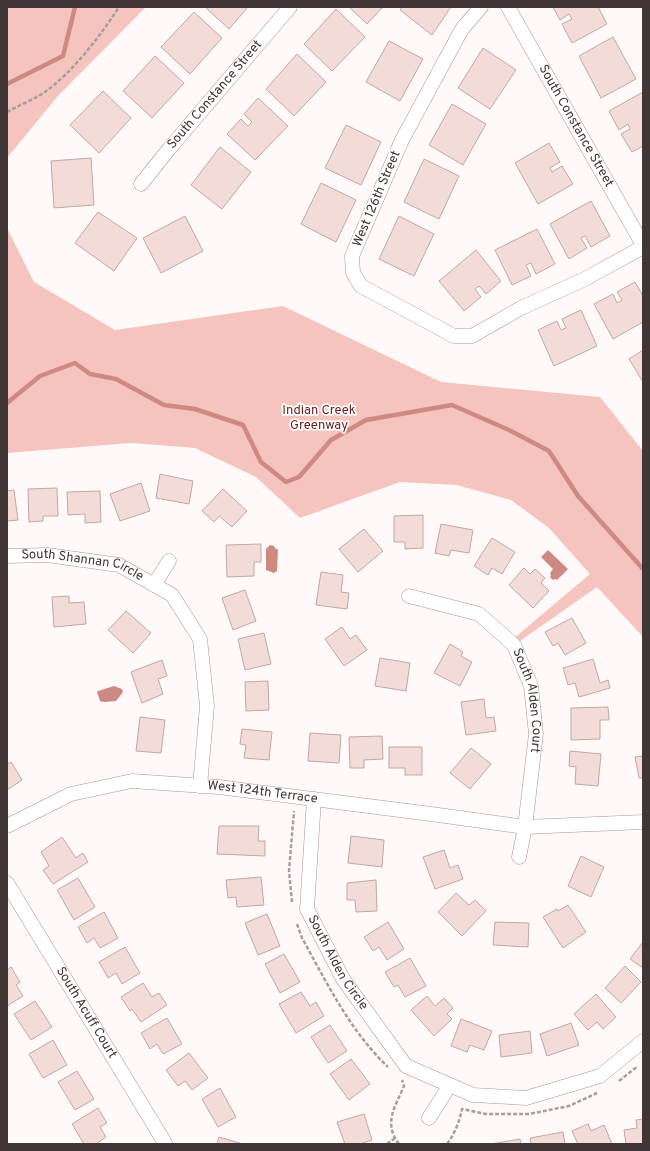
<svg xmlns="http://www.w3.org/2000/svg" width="650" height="1151" viewBox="0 0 650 1151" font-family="Overpass,sans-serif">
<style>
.green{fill:#f5c4be}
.water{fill:#ce8a82}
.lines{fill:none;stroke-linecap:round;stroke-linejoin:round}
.stream{stroke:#ce8a82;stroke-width:4.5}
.building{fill:#f3dbd8;stroke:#bfa8a5}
.street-casing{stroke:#ab9492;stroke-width:15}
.path{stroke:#a59e9d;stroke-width:2.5;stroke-dasharray:4 2;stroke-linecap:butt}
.street{stroke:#fff;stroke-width:14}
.labels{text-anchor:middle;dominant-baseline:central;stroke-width:3.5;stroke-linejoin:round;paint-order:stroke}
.street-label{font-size:13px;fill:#3f3635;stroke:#fff}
.park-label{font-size:13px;fill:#6b1a18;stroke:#fff}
</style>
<rect width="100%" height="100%" fill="#fffaf9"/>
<!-- green -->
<path class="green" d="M7,7H146L57,97L7,158Z
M7,228L34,282L115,330L283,306L441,382L600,397L643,451V637L597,587L517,643L513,639L590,574L549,528L511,500L457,485L400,482L300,518L256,477L195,448L131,443L7,453Z"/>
<!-- water -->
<path class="water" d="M270,545L274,546L275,548L278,550L277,571L274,573L266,570V549Z
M548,550L568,569L557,580L555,579L553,580L550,577L551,575L550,573L553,569L541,557Z
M114,686L122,689L123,692L116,701C112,701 103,703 100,701L97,692L98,691Z"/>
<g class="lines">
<!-- stream -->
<path class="stream" d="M7,84L63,56L75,7
M7,403L40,376L75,363L90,374L116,379L164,405L195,409L243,425L261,462L286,482L299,477L331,440L366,420L452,405L509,430L549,451L578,496L643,569"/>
</g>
<!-- building -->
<path class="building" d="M205,7H248L229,29Z
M349,7H383L367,24Z
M402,7H451L432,35L400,10Z
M553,7H598L607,24L572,43L562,24L572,19L569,14L560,20Z
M336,9L365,37L332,71L304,44Z
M194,12L222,38L190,74L161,47Z
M613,37L636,79L601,98L579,56Z
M389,41L423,59L400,101L366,82Z
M483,48L516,70L490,109L458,88Z
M297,54L326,82L294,116L266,89Z
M155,56L184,83L152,118L123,91Z
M103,91L131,118L99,153L70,125Z
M643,92V146L632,152L621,134L630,129L628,124L619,130L609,111Z
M258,98L288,126L255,160L227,134L241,119L248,126L252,122L244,114Z
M452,104L486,124L463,165L429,145Z
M346,125L381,142L361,185L325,168Z
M549,143L560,162L550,168L552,172L562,166L573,184L538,204L515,163Z
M220,147L251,172L222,209L191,185Z
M91,158L94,205L54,208L51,161Z
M424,159L459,176L439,219L404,202Z
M321,183L356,200L336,242L301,224Z
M591,201L610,236L591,247L585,236L581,238L587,248L569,259L550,224Z
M98,212L137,238L114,271L75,243Z
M185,216L203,251L161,273L143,238Z
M399,216L434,234L414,276L379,259Z
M537,229L555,264L536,274L531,263L526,265L531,276L512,285L495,250Z
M476,250L501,281L486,294L479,286L475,289L481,297L464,311L439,281Z
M635,282L643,296V322L613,339L594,304L613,294L617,303L622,300L617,292Z
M581,310L597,346L554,366L538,330L557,321L561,330L566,328L562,319Z
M643,350V382L629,359Z
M160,474L193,481L189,504L156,498Z
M141,483L150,511L120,521L110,494Z
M57,488L58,516H43V521L29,522L28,489Z
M223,489L247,511L232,527L219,516L214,522L202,511Z
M14,490L18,520L7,521V491Z
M100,491L101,522L85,523V514L68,515L67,492Z
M423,515V548L405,549V542H394V516Z
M441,524L473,530L469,553L451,550L449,556L435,553Z
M364,529L383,551L358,572L339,549Z
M492,538L515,552L502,574L492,568L488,575L474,566Z
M261,544V562H254V576L227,577L226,545Z
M524,568L530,574L535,569L545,578L541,583L549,591L533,608L509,585Z
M321,572L343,575L341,592L349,593L347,609L316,605Z
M245,590L256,621L233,630L222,598Z
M69,596V603L84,602L86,624L54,627L52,597Z
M126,611L151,633L133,653L108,630Z
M572,618L586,643L565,655L558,643L553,646L545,632Z
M342,627L350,639L356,635L367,650L344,666L325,639Z
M264,633L271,664L245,670L238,639Z
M450,644L463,652L461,656L472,662L460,686L434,673Z
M380,658L410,663L406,691L375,686Z
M593,659L600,683L608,680L610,688L579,697L575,683L568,685L563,668Z
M162,660L167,676L158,679L163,694L142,703L131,672Z
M268,681L269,710L246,711L245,682Z
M484,699L486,718L494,717L496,731L466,735L461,702Z
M608,707L609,720H600V739L571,740V708Z
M140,717L165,720L161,753L136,751Z
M242,729L272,732L269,760L244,758L246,745L240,744Z
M310,733L341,735L339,763L308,761Z
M382,736L383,759L364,760V768H350L349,737Z
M389,747H422V775H405V768H389Z
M471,748L491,764L470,789L450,773Z
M570,751L601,754L598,786L575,784L576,767L569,766Z
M643,756V778H639L635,757Z
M11,762L22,780L7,790V764Z
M219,826H259L258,841H265V856L217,854Z
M351,836L384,840L382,867L348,863Z
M62,837L76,858L83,853L88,862L53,884L43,870L49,866L41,852Z
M444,850L450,868L458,865L463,879L435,889L423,857Z
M581,856L604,867L591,897L568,886Z
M261,877L264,905L237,907L236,897L228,898L226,880Z
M78,878L95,907L74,920L57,890Z
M376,880L377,911L356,912L355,900H347V883Z
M456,893L469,905L475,900L486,911L462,936L438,912Z
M568,905L586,932L563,948L543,917L557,909L558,911Z
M104,912L118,938L100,948L94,938L87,943L78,927Z
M267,914L280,946L258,955L245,923Z
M388,922L404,949L387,960L379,947L373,951L364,937Z
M495,922L529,923L528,947L493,945Z
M643,942V968L630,959Z
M125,947L140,973L122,984L116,973L108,978L99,962Z
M284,954L300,982L280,993L265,964Z
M410,958L426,986L405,997L398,985L394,987L385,972Z
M625,966L641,982L621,1003L605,988Z
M11,967L20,982L16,985L23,996L7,1006V970Z
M143,983L152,997L159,993L167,1005L141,1022L132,1009L130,1011L121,997Z
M301,992L310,1006L316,1002L324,1016L296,1033L279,1004Z
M596,994L616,1017L603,1029L597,1022L588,1030L574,1014Z
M427,996L435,1006L444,998L453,1008L447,1014L452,1019L434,1036L411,1010Z
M35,1001L52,1027L31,1040L14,1014Z
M167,1018L182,1044L163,1054L157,1044L150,1049L141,1033Z
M461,1019L492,1031L484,1050L470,1045L467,1052L451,1046Z
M571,1023L579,1045L547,1056L540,1034Z
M330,1025L347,1051L328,1063L311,1037Z
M530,1031L532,1053L501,1057L499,1035Z
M53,1040L67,1065L43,1078L29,1054Z
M189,1053L208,1078L192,1090L185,1081L178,1086L166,1070Z
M351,1059L370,1084L349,1100L330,1074Z
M77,1071L94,1099L75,1110L58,1082Z
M220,1088L236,1117L218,1127L202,1099Z
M98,1108L107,1123L100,1127L106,1137L96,1144H84L72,1124Z
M364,1114L372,1140L360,1144H345L337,1122Z
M643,1119V1144H626L624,1130L637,1128L636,1120Z
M588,1124L591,1131L604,1125L612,1144H578L572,1131Z
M563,1132L565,1144H531L530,1138Z
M219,1137L243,1144H217Z
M520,1139L521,1144H491Z"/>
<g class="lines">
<!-- street casing -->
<g class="street-casing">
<g id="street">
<path d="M481,7L462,29L402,140L352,256L353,273L361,286L454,336H472L521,308L585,279L643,247"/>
<path id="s1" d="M508,7L643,245"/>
<path id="s2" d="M141,184L169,149L290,7"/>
<path id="s3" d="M7,556L47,555L119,565L172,595L200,639L207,706L200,786"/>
<path d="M154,585L169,561"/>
<path id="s4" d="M409,596L479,614L514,645L531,686L536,734L525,827L519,857"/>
<path id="s5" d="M314,799L307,909L343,979L406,1066L473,1095L526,1098L600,1076L643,1041"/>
<path id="s6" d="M7,826L71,794L132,781L219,787L431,814L525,827L643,822"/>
<path id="s7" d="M7,883L165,1143"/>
<path d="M429,1118L450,1085"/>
</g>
</g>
<!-- path -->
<path class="path" d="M7,112C19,105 33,100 45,92C72,73 101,35 119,7
M292,902L289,871L294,811
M297,924L302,938C327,983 350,1031 388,1067
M619,1081L638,1066
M387,1144L395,1138
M399,1144C383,1123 395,1107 404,1086L402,1080
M447,1144C455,1133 459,1123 462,1109L486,1114H529L569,1106L597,1093"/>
<!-- street -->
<use href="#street" class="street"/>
</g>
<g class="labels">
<!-- street labels -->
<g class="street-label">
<text stroke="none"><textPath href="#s2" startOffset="116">South Constance Street</textPath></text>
<text stroke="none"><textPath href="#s1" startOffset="137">South Constance Street</textPath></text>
<text transform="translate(377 199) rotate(-67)">West 126th Street</text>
<text stroke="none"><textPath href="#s3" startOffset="77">South Shannan Circle</textPath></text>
<text stroke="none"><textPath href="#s4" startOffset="177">South Alden Court</textPath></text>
<text stroke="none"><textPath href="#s6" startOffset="265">West 124th Terrace</textPath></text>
<text stroke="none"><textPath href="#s5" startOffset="172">South Alden Circle</textPath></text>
<text stroke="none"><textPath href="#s7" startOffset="152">South Acuff Court</textPath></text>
</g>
<!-- park labels -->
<g class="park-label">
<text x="319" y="411">Indian Creek<tspan x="319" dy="15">Greenway</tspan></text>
</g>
</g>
<!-- border -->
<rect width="650" height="1151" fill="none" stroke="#3f3635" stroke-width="16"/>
</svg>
